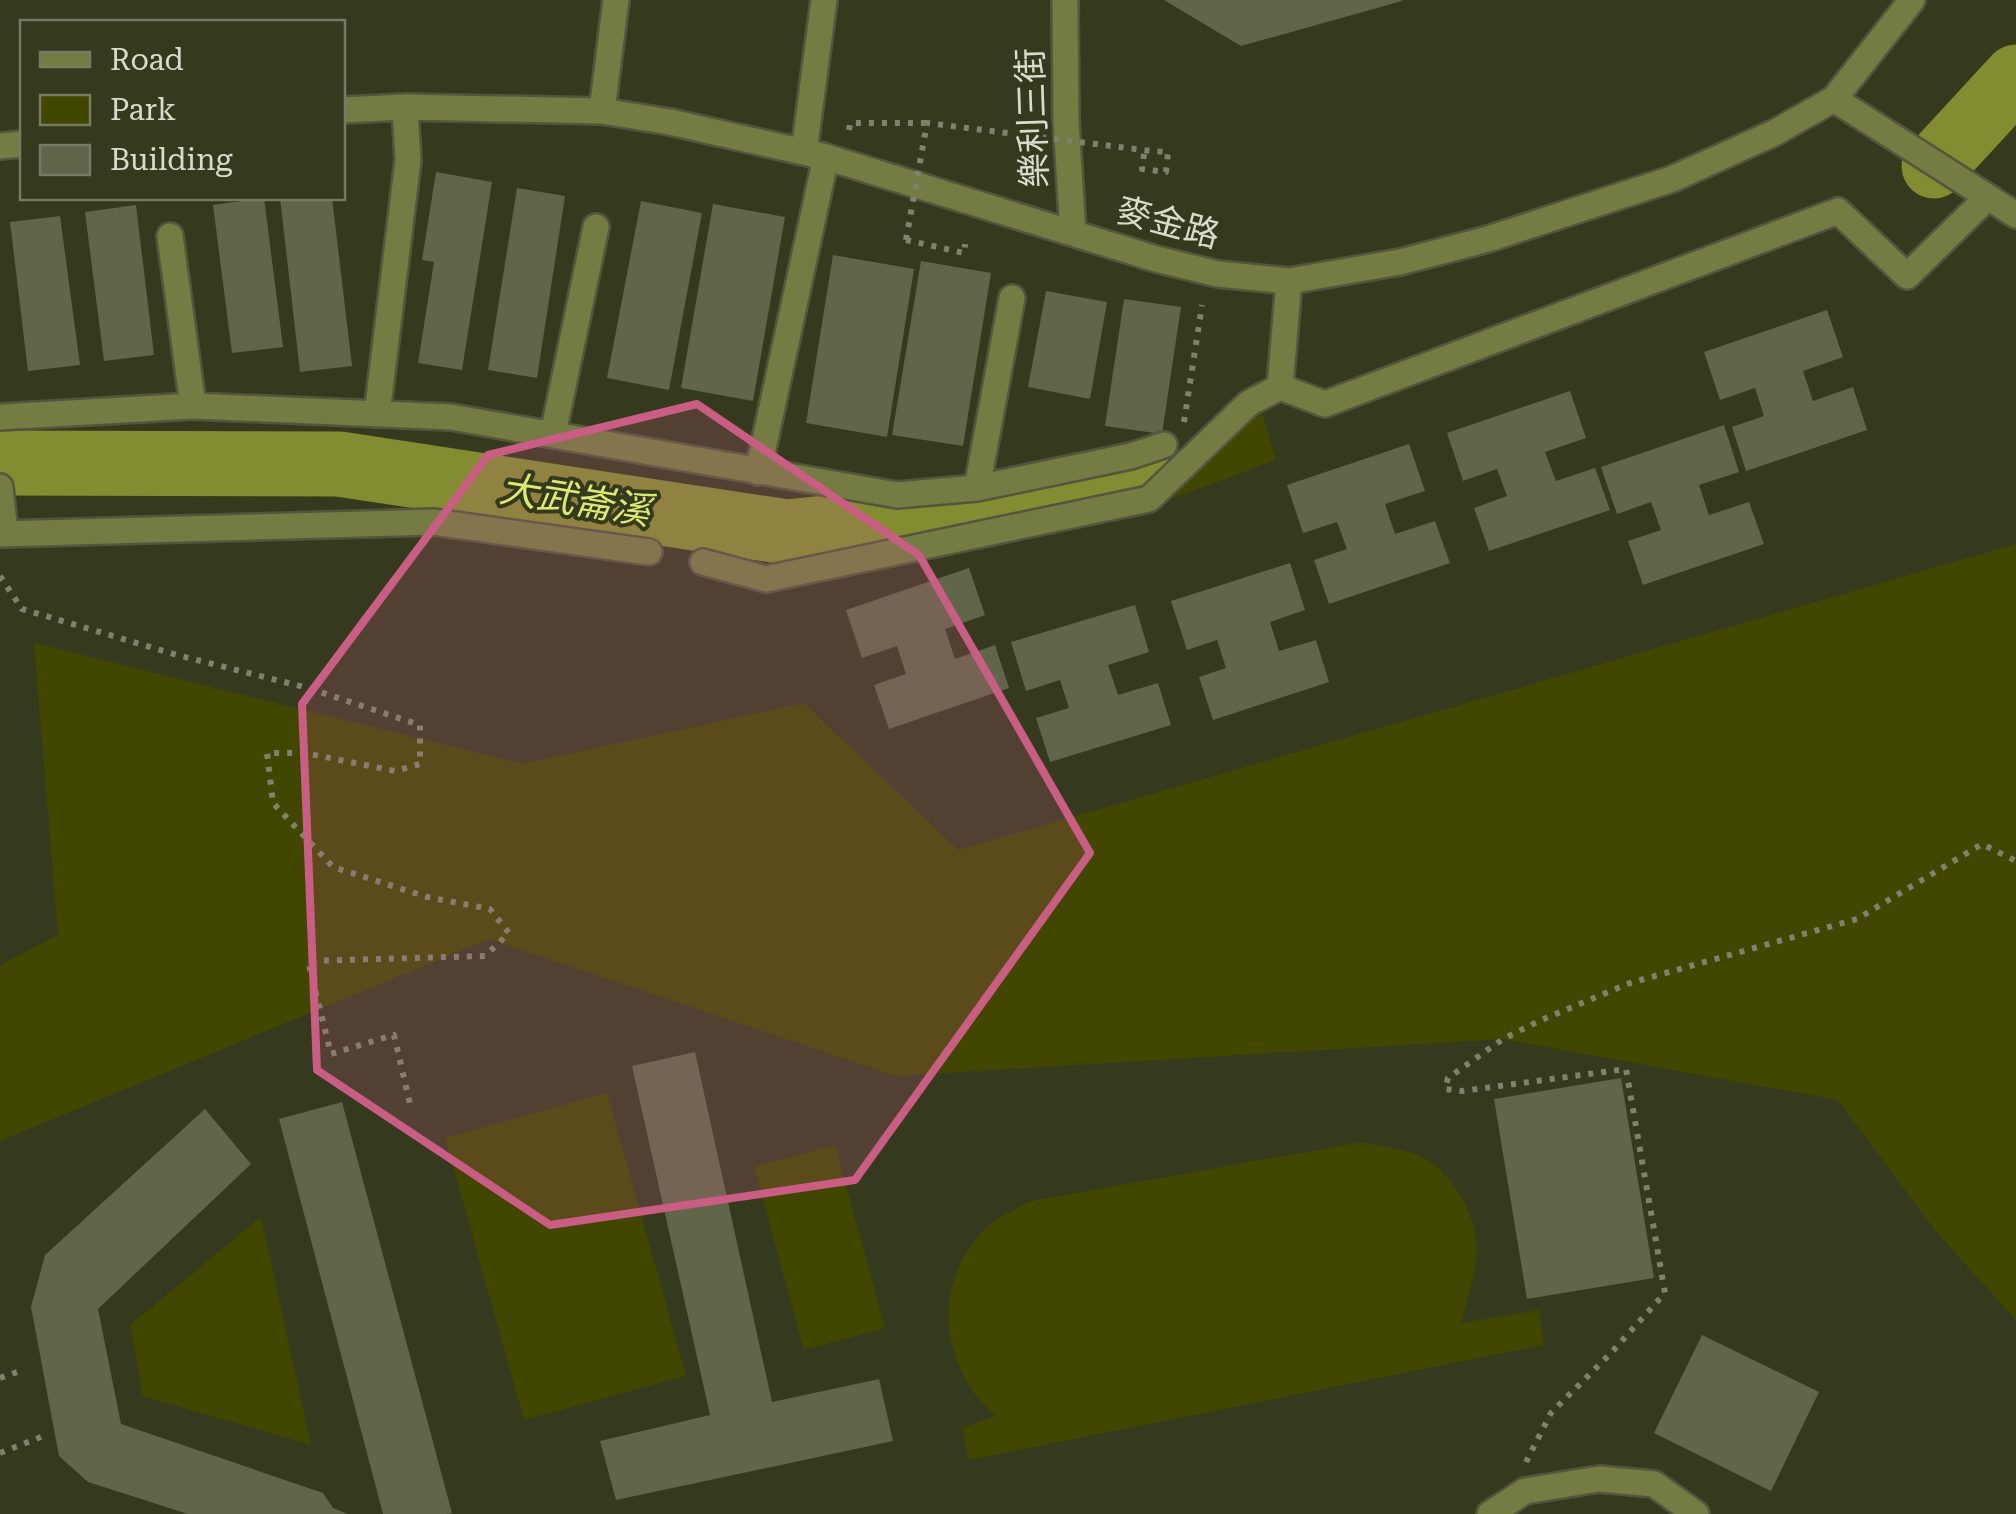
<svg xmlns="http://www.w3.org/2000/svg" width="2016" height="1514" viewBox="0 0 2016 1514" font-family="'Roboto Serif','Noto Sans TC',serif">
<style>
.green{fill:#414700}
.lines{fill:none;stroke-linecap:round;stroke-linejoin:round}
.river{stroke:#838c31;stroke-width:65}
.building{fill:#616549}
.minor-casing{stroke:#53563d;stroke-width:30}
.path{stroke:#7f826c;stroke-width:6;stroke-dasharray:5 8;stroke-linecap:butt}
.minor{stroke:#747b43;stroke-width:25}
.path-bridge{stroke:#7f826c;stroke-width:6;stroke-dasharray:5 8;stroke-linecap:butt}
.marked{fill:#ca5d83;fill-opacity:0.2;stroke:#ca5d83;stroke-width:8;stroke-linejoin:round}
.labels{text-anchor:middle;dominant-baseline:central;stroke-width:8;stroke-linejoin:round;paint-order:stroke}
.street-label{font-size:35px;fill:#d9dccc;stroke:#35391e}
.water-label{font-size:38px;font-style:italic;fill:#dce972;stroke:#35391e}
</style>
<rect width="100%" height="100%" fill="#35391e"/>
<!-- green -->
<path class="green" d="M1260,405L1276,460L1174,498L1169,482Z
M2016,544V1320L1934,1229L1838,1100L1503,1039L896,1076L489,939L0,1141V965L58,935L34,643L522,764L804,703L958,850Z
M607,1093L686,1376L524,1420L445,1138Z
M1362,1142C1379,1146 1399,1148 1415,1154C1446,1165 1473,1207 1476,1239C1479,1267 1468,1296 1461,1323L1539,1310L1544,1345L969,1460L962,1428L996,1416C987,1407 977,1398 970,1387C938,1336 941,1273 985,1229C997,1217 1016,1209 1031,1201Z
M835,1145L885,1328L804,1350L754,1167Z
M261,1217L311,1445L143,1396L130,1325Z"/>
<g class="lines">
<!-- river -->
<path class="river" d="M1934,166L2016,77
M0,463L339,464L787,532L985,511L1145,472"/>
</g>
<!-- building -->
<path class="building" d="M1164,0H1402V1L1241,46Z
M436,172L492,182L462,370L418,363L434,262L422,260Z
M517,188L565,196L537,378L488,370Z
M264,198L283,347L232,353L213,205Z
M280,198H332L352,366L300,372Z
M641,201L702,213L669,390L607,378Z
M713,204L785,217L753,401L681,388Z
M136,205L154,355L104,361L85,212Z
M60,216L80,365L28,371L10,222Z
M833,255L914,269L887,437L806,423Z
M921,261L991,273L963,446L892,435Z
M1046,291L1107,302L1090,399L1028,387Z
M1124,299L1181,307L1162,434L1105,426Z
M1827,310L1843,357L1803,371L1813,401L1853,387L1867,430L1746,471L1732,427L1764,416L1755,388L1720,400L1704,352Z
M1570,391L1586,438L1545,452L1556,481L1595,468L1610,510L1489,551L1474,508L1507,496L1497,469L1463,481L1447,433Z
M1724,425L1739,472L1699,485L1709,515L1749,502L1764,544L1643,585L1628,541L1661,530L1651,502L1617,514L1601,467Z
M1409,444L1425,491L1385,504L1395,534L1435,521L1450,563L1329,604L1314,560L1347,549L1337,522L1303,533L1287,485Z
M1290,563L1305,610L1270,622L1279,651L1316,640L1329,682L1213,720L1199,677L1226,668L1217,640L1187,650L1171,601Z
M969,568L985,615L945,629L955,659L995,645L1009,688L889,729L874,685L906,674L897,646L862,658L846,610Z
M1135,605L1149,652L1108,665L1118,695L1158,683L1171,725L1050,762L1036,718L1069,708L1060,680L1026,691L1011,642Z
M695,1052L772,1402L879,1379L893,1441L616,1500L600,1441L710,1415L632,1066Z
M1621,1078L1654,1278L1527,1299L1494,1099Z
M342,1102L452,1513L446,1514H383L279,1119Z
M205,1109L251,1164L98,1309L121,1424L323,1493L333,1508L348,1514H188L88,1482L59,1456L31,1307L45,1255Z
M1702,1335L1819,1392L1771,1491L1654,1433Z"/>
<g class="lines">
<!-- minor casing -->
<g class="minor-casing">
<path id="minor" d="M1065,0L1066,121L1073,233
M1834,99L2016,215
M342,110L405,107L602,111L670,122L826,157L1156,259L1218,274L1289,281L1400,262L1488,239L1672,179L1774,133L1834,99L1912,0
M602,111L616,0
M0,146L22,144
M804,152L824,0
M170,236L193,406
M1289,281L1280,387L1325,404L1838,211L1907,276L1988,197
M377,414L408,160L405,107
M0,417L193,406L451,417L897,495L977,488L1131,456L1164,445
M553,434L596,227
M758,472L826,157
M0,487L5,533
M977,488L1012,298
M0,534L434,522L649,552
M703,562L766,579L1149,499L1249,403L1280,387
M1490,1514L1525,1491L1599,1479L1654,1484L1696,1514"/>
</g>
<!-- path -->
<path class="path" d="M849,130L850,123H927
M1144,154L1142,169L1166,172L1168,152L1151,151
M906,240L964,253L965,244
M1184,422L1202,305
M0,576L22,609L177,655L308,688L420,725V764L395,771L305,753H267L273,803L333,867L427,897L490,909L509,933L485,956L308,961L331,1054L394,1035L410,1104
M0,1378L23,1370
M0,1453L41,1437
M1526,1462L1551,1413L1610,1354L1665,1293L1626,1069L1462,1091L1445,1089L1448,1078L1503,1039L1539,1021L1630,983L1857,919L1982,844L2016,861"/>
<!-- minor -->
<use href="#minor" class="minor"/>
<!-- path-bridge -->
<path class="path-bridge" d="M906,240L927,123L1151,151"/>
</g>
<!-- marked area -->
<path class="marked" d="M697,404L919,555L1090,853L855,1180L550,1225L317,1070L302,704L488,455Z"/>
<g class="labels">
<!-- street labels -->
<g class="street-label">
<text transform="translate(1033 118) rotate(-92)">樂利三街</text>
<text transform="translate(1168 223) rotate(15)">麥金路</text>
</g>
<!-- water labels -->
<g class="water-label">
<text transform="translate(575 500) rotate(9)">大武崙溪</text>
</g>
</g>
<!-- legend -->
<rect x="20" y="20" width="325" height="180" fill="#35391e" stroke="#777a64" stroke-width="2.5"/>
<rect x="40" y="52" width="50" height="15" fill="#747b43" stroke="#777a64" stroke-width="2.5"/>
<text x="110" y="70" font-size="30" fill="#d9dccc">Road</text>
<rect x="40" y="95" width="50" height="30" fill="#414700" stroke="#777a64" stroke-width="2.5"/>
<text x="110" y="120" font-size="30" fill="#d9dccc">Park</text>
<rect x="40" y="145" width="50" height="30" fill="#616549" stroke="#777a64" stroke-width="2.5"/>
<text x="110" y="170" font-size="30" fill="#d9dccc">Building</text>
</svg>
